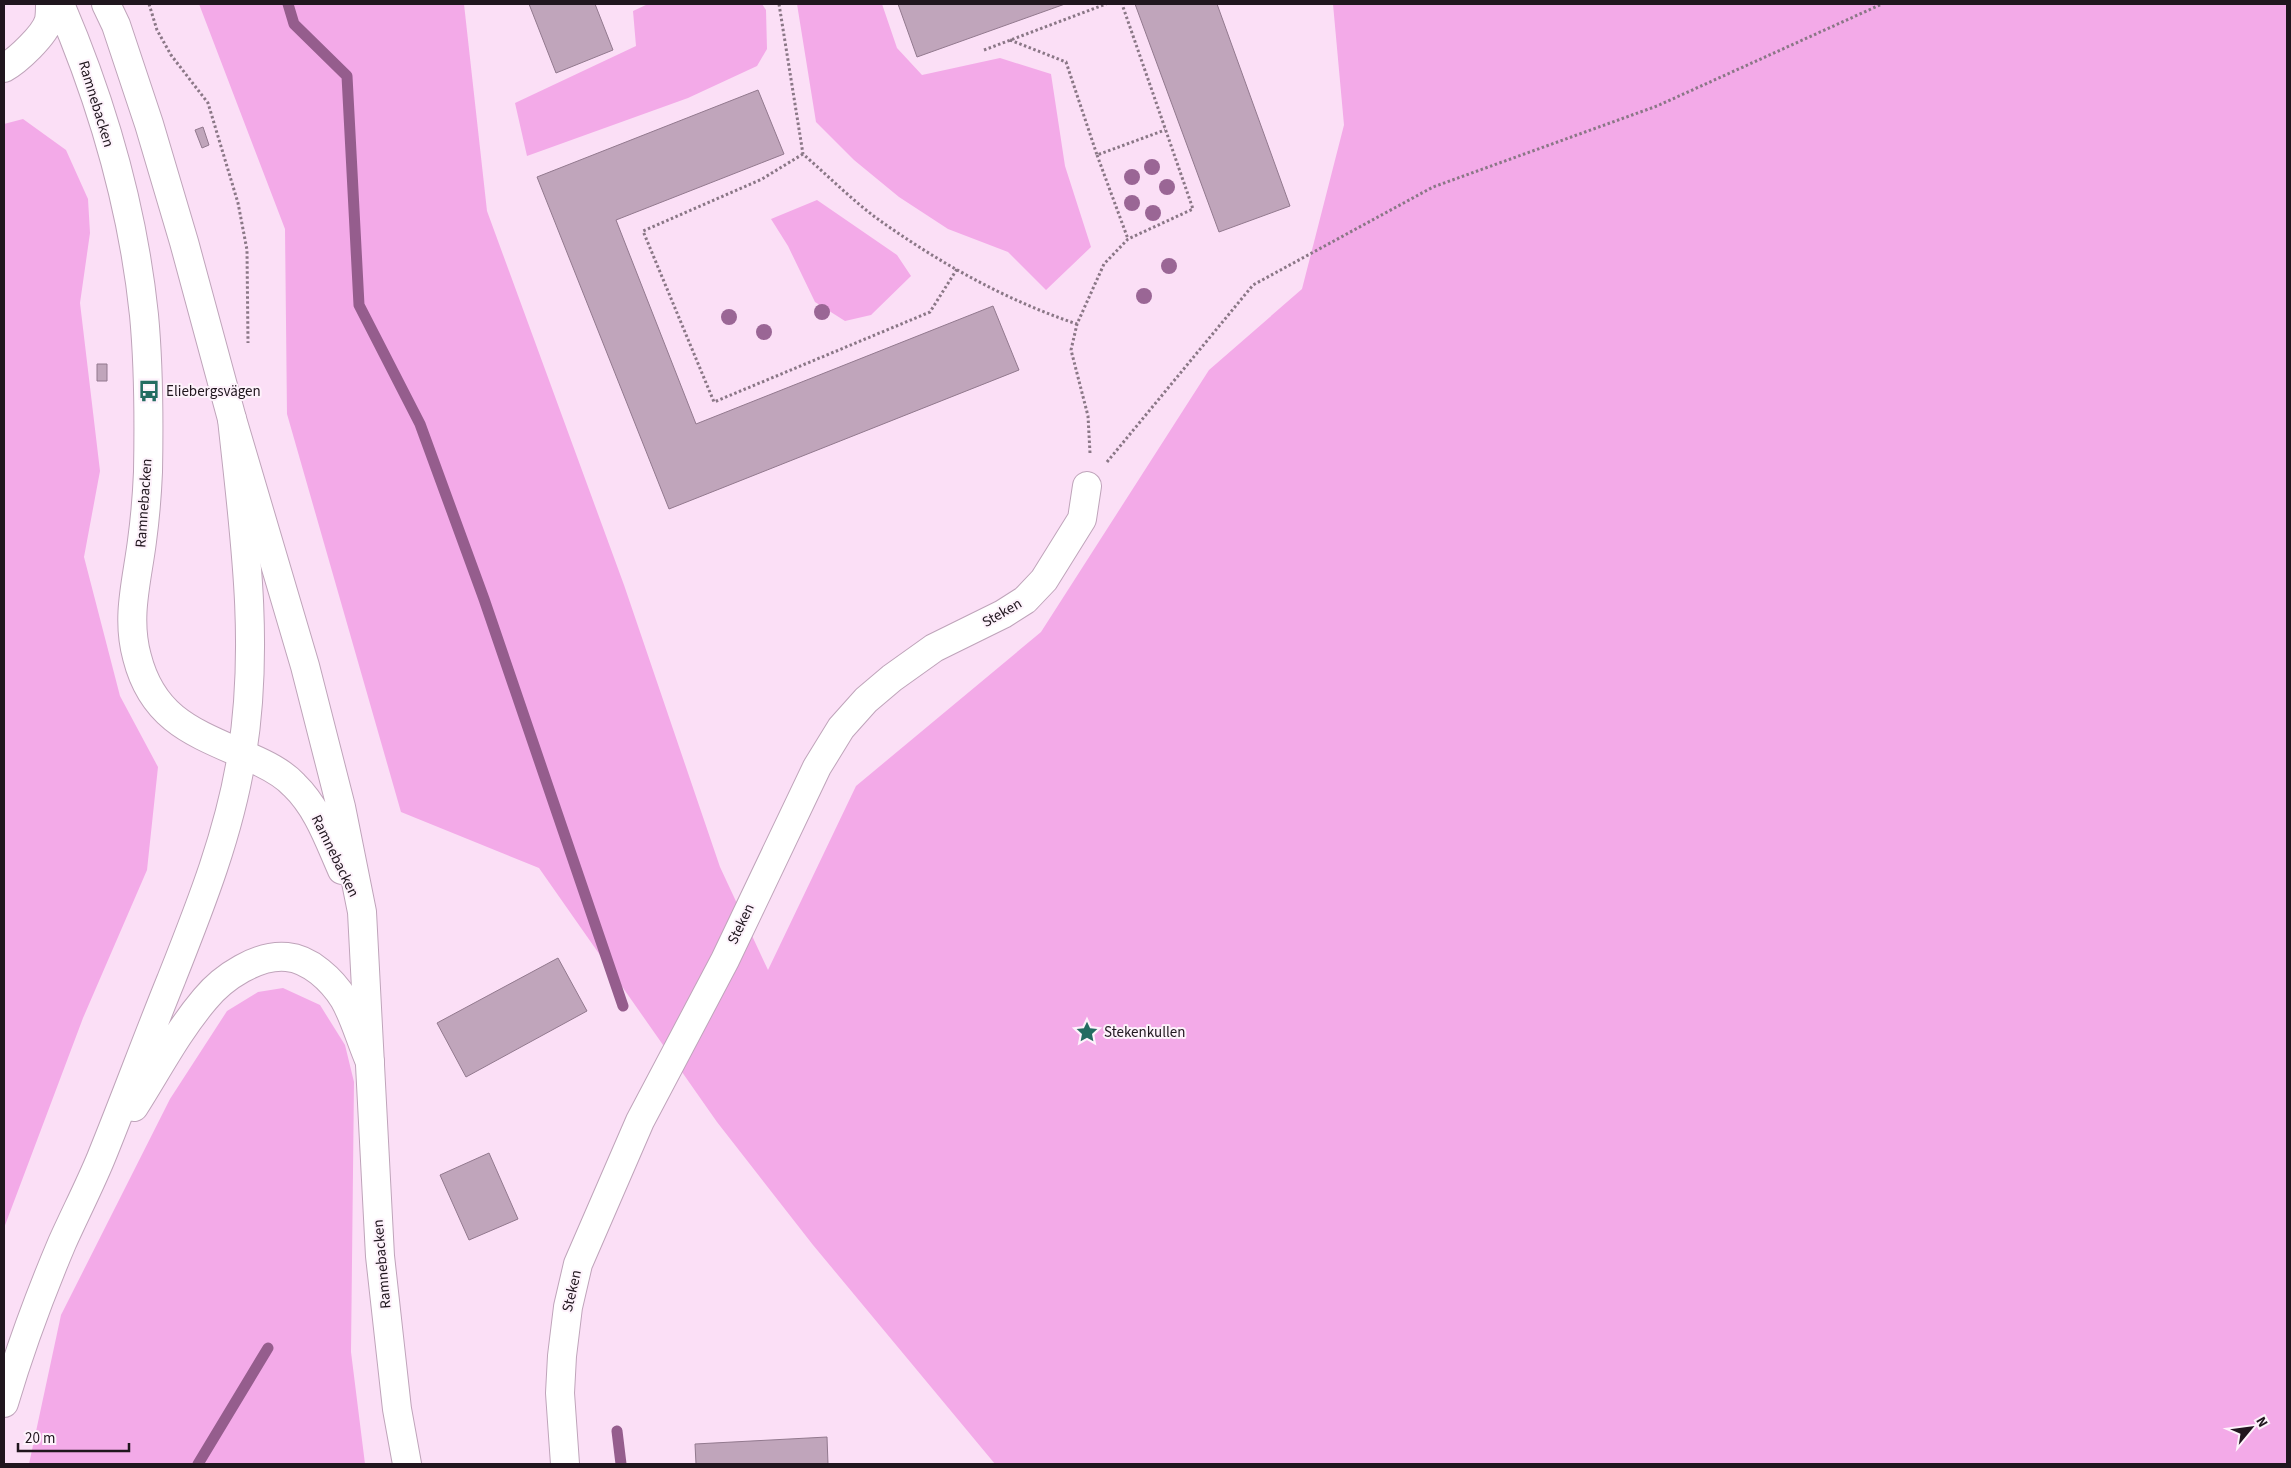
<svg xmlns="http://www.w3.org/2000/svg" width="2291" height="1468" viewBox="0 0 2291 1468" font-family="'Source Sans 3',sans-serif">
<style>
.green{fill:#f3aae8}
.lines{fill:none;stroke-linecap:round;stroke-linejoin:round}
.stream{stroke:#955d8d;stroke-width:11}
.building{fill:#c0a5bb;stroke:#92798e}
.minor-casing{stroke:#bfa4ba;stroke-width:30}
.highway-casing{stroke:#bfa4ba;stroke-width:30}
.path{stroke:#8a7786;stroke-width:3;stroke-dasharray:2.5 2.5;stroke-linecap:butt}
.minor{stroke:#fff;stroke-width:28}
.highway{stroke:#fff;stroke-width:28}
.tree{fill:#9a6695}
.labels{text-anchor:middle;dominant-baseline:central;stroke-width:4;stroke-linejoin:round;paint-order:stroke}
.street-label{font-size:15px;fill:#20161e;stroke:#fdf2fb}
.poi-label{font-size:15px;fill:#20161e;stroke:#fdf2fb;text-anchor:start}
</style>
<rect width="100%" height="100%" fill="#fbdff6"/>
<!-- green -->
<path class="green" d="M199,4H464L487,211L624,585L720,867L768,970L856,786L1041,632L1209,370L1302,289L1344,125L1333,4H2287V1464H995L813,1245L717,1122L539,868L401,812L287,414L285,229Z
M648,4H762L766,10L767,49L757,66L688,98L527,156L515,103L636,46L633,11Z
M797,4H882L897,48L922,75L1000,58L1051,74L1065,166L1091,247L1046,290L1008,252L948,229L899,197L854,160L816,122Z
M23,119L66,150L88,199L90,233L80,303L100,471L84,557L120,696L158,767L147,870L83,1018L4,1228V124Z
M817,200L897,255L911,276L871,315L845,321L815,302L788,246L771,219Z
M283,988L320,1005L345,1045L354,1082L351,1352L365,1464H29L61,1315L170,1099L227,1011L258,992Z"/>
<g class="lines">
<!-- stream -->
<path class="stream" d="M288,4L294,24L347,76L359,305L420,424L484,599L623,1006
M617,1431L621,1464
M198,1464L268,1348"/>
</g>
<!-- building -->
<path class="building" d="M529,4H595L613,50L556,73Z
M898,4H1065L917,57Z
M1135,4H1217L1290,206L1219,232Z
M758,90L784,154L616,220L696,424L993,306L1019,370L669,509L537,177Z
M203,127L209,145L202,148L195,130Z
M97,364H107V381H97Z
M558,958L587,1011L466,1077L437,1023Z
M489,1153L518,1219L469,1240L440,1175Z
M827,1437L828,1464H696L695,1444Z"/>
<g class="lines">
<!-- minor casing -->
<g class="minor-casing">
<path id="minor" d="M60,4C102,102 133,209 144,315C149,368 149,420 148,472C147,495 145,519 142,541C137,581 126,617 137,657C153,720 195,733 249,757C265,764 282,772 294,785C318,808 329,841 342,870
M106,4L116,25L149,124L184,242L232,419L305,666L341,807L362,912L380,1256L397,1409L407,1464
M4,68C17,61 45,35 49,20C50,15 50,9 50,4
M565,1464L560,1393L562,1356L568,1307L578,1264L640,1121L725,960L817,767L841,728L866,700L892,678L934,648L1003,614L1025,600L1044,580L1082,519L1087,486"/>
</g>
<!-- highway casing -->
<g class="highway-casing">
<path id="highway" d="M134,1107C157,1071 177,1032 205,999C223,977 258,954 287,957C310,959 332,980 344,999C355,1018 361,1042 370,1062
M4,1403C20,1349 40,1295 62,1243C75,1214 89,1187 101,1158C125,1099 147,1039 171,980C200,907 230,832 242,754C260,642 244,531 232,419"/>
</g>
<!-- path -->
<path class="path" d="M149,4L157,30L171,55L208,103L238,203L247,250L248,343
M779,4L803,154C827,175 850,198 875,217C936,261 1005,300 1077,324
M1010,40L1066,62L1097,155L1165,130
M984,50L1106,4
M803,154L762,179L643,231L714,402L930,312L957,269
M1097,155L1128,239
M1090,453L1088,416L1071,350L1077,324L1104,264L1128,239L1193,209L1122,4
M1107,462L1253,285L1433,187L1657,106L1882,4"/>
<!-- minor -->
<use href="#minor" class="minor"/>
<!-- highway -->
<use href="#highway" class="highway"/>
</g>
<!-- trees -->
<g class="tree">
<circle cx="1152" cy="167" r="8"/>
<circle cx="1132" cy="177" r="8"/>
<circle cx="1167" cy="187" r="8"/>
<circle cx="1132" cy="203" r="8"/>
<circle cx="1153" cy="213" r="8"/>
<circle cx="1169" cy="266" r="8"/>
<circle cx="1144" cy="296" r="8"/>
<circle cx="822" cy="312" r="8"/>
<circle cx="729" cy="317" r="8"/>
<circle cx="764" cy="332" r="8"/>
</g>
<!-- icons -->
<defs>
<g id="bus-bare" transform="scale(1.725)"><path d="M-5-6H5V4H4V6H2V4H-2V6H-4V4H-5ZM-3.5-4V0h7V-4ZM-3.5 1.2v1.5H-2V1.2ZM2 1.2v1.5H3.5V1.2Z" fill="#246c61" stroke="#fdf2fb" stroke-width="2.5" paint-order="stroke"/></g>
<g id="sight-bare" transform="scale(1.725)"><path d="M0-6L1.8-2.2L6-1.7L2.9 1.2L3.7 5.4L0 3.3L-3.7 5.4L-2.9 1.2L-6-1.7L-1.8-2.2Z" fill="#246c61" stroke="#fdf2fb" stroke-width="2.5" paint-order="stroke"/></g>
</defs>
<g fill-rule="evenodd">
<use href="#bus-bare" x="149" y="391"/>
<use href="#sight-bare" x="1087" y="1032"/>
</g>
<g class="labels">
<!-- street labels -->
<g class="street-label">
<text transform="translate(96 104) rotate(73)">Ramnebacken</text>
<text transform="translate(144 503) rotate(-86)">Ramnebacken</text>
<text transform="translate(1002 613) rotate(-30)">Steken</text>
<text transform="translate(335 856) rotate(64)">Ramnebacken</text>
<text transform="translate(741 924) rotate(-65)">Steken</text>
<text transform="translate(382 1264) rotate(-95)">Ramnebacken</text>
<text transform="translate(572 1291) rotate(-77)">Steken</text>
</g>
<!-- poi labels -->
<g class="poi-label">
<text x="166" y="391">Eliebergsvägen</text>
<text x="1104" y="1032">Stekenkullen</text>
</g>
</g>
<!-- border -->
<rect width="2291" height="1468" fill="none" stroke="#20161e" stroke-width="10"/>
<!-- north arrow -->
<g transform="translate(2251 1428) rotate(61)" stroke="#fdf2fb" stroke-width="4" paint-order="stroke">
<path d="M0-4L9 19L0 12L-9 19Z" fill="#20161e"/>
<text y="-8" font-size="14" font-weight="bold" text-anchor="middle" fill="#20161e">N</text>
</g>
<!-- scale -->
<path d="M18 1443v8h111v-8" fill="none" stroke="#20161e" stroke-width="2.5"/>
<text x="25" y="1443" font-size="15" fill="#20161e" stroke="#fdf2fb" stroke-width="4" paint-order="stroke">20 m</text>
</svg>
